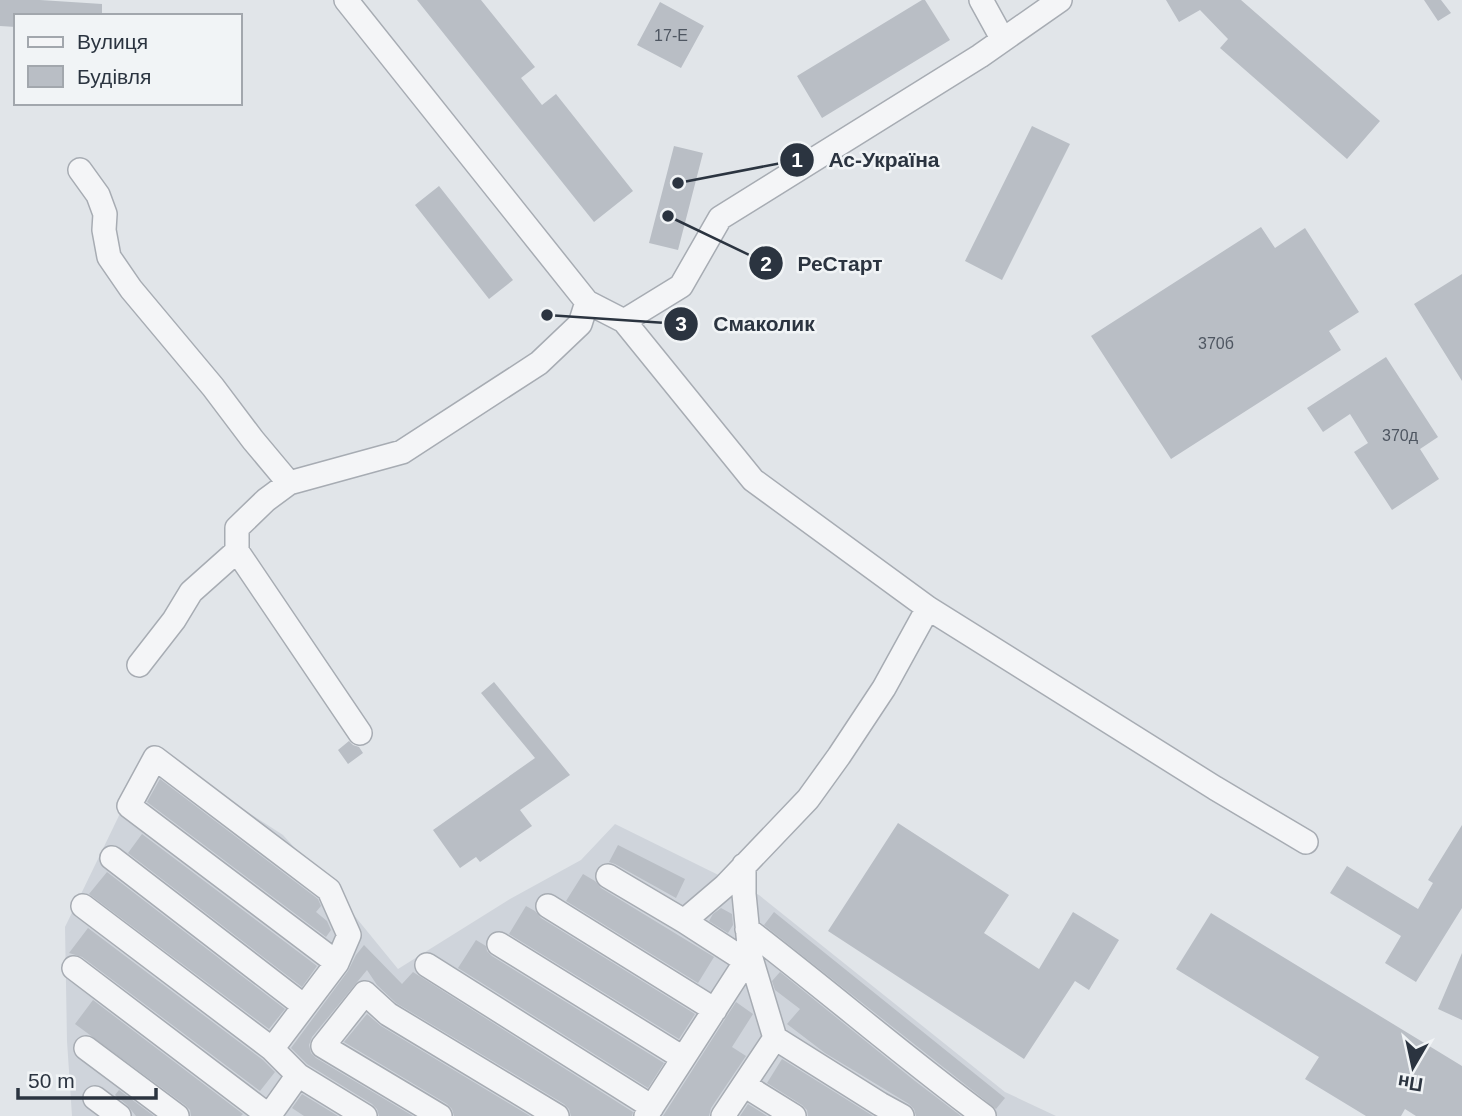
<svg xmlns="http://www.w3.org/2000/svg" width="1462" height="1116" viewBox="0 0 1462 1116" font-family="Arial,sans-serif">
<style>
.built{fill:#cfd4db}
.building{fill:#b9bec5}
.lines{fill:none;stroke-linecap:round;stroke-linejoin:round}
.minor-casing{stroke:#a7acb3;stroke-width:26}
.minor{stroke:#f4f5f7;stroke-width:23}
.labels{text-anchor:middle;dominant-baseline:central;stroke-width:5;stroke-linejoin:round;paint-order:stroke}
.number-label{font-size:16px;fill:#4e5661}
.leader{fill:none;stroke:#2b3440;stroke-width:2.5}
.callout-dot{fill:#2b3440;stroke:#f1f4f6;stroke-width:2.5}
.mark-label{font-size:21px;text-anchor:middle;font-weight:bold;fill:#fff}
.callout-label{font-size:21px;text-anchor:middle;font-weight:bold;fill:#2b3440;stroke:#f1f4f6;stroke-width:5;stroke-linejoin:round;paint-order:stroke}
</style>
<rect width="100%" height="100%" fill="#e1e5e9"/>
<!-- built -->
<path class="built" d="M146,760L238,806L283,835L340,898L398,969L510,899L581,860L615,824L759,895L1005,1092L1056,1116H72L67,1041L65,927Z"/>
<!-- building -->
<path class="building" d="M0,0H40L102,4V16H16V27L0,26Z
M417,0H481L535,67L521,78L542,105L556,94L633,191L594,222Z
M922,0H925L950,40L822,118L797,76Z
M1166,0H1241L1380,121L1347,159L1220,48L1228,39L1200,10L1179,22Z
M1424,0H1441L1451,13L1438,21Z
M660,2L704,26L681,68L637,45Z
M1032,126L1070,144L1002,280L965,261Z
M674,146L703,153L678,250L649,243Z
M439,186L513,280L489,299L415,205Z
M1261,227L1275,248L1305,228L1359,312L1329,331L1341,350L1171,459L1091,336Z
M1462,274V381L1414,304Z
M1386,357L1438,437L1420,449L1439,479L1392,510L1354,452L1368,443L1350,414L1323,432L1307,408Z
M494,682L570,775L520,810L532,826L480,862L476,857L460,868L433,830L535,758L481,693Z
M349,741L353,745L359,747L363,753L348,764L338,750Z
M160,779L318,899L321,906L316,912L327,921L331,930L326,937L147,802Z
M898,823L1009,895L984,933L1039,969L1073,912L1119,940L1089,990L1075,981L1024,1059L828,931Z
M1462,825V908L1416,982L1385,963L1401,936L1330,893L1347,866L1418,909L1433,883L1428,880Z
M142,834L317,966L302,987L128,853Z
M618,845L685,879L676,898L615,864L609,862Z
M107,872L285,1009L269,1029L89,894Z
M583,874L595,881L601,888L714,957L698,983L566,901Z
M526,906L535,911L541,918L695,1014L679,1039L509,934Z
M721,908L732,914L733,925L728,933L709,921L713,914Z
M774,912L1005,1098L996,1109L764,925Z
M1211,913L1462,1066V1116H1416L1405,1109L1401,1116H1366L1305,1079L1319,1057L1176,969Z
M88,928L263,1060L275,1072L260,1091L82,957L69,953Z
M476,940L486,946L487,951L492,956L664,1063L648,1088L458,968Z
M364,945L402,984L413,972L633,1112L632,1116H571L569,1109L564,1104L396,1003L377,985L367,970L312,1037L309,1045L311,1053L316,1058L413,1116H379L377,1109L372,1104L307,1064L291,1048L348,971L356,955Z
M1462,953V1020L1438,1009Z
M780,972L915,1081L961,1116H916L914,1109L909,1104L825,1053L787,1024L800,1009L775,990L772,981Z
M93,1000L243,1114L241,1116H191L190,1110L185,1105L75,1024Z
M736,1002L753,1014L732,1047L746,1056L711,1108L709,1116H663Z
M367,1014L381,1026L530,1116H454L452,1109L447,1104L344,1042Z
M782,1059L873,1116H808L807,1110L802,1105L767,1083Z
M119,1090L154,1116H136L127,1105L115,1095Z
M302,1094L338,1116H304L292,1108Z
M748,1104L767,1116H740Z"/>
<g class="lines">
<!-- minor casing -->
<g class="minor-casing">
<path id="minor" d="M346,0L587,302L624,321L753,480L928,608L1215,788L1306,842
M981,0L1003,40
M80,170L98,195L105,214L104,230L109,257L131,289L213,387L253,440L289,483
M624,321L681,286L720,218L980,56L1060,0
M139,665L174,620L191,592L237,551
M360,733L237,551V528L266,500L289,483L402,452L539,363L580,324L587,302
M112,858L304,1006
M608,876L684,921L746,961
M83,906L272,1049L337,963L349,935L329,890L155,758L129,806L337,963
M548,906L715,1010
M684,921L725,886L808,799L839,756L884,688L928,608
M747,929C827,990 903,1056 984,1116
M499,944L683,1058
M427,965L652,1107
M74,968L269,1116
M775,1038L880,1104L902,1116
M86,1048L177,1116
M298,1075L365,1116
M744,1085L794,1116
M95,1098L119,1116
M269,1116L298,1075L272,1049
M440,1116L323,1046L365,993L388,1014L557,1116
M646,1116L750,955L744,894V865
M723,1116L775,1038L750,955"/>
</g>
<!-- minor -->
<use href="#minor" class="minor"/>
</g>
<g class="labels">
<!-- number labels -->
<g class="number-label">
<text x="671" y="35">17-Е</text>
<text x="1216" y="343">370б</text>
<text x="1400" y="435">370д</text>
</g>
</g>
<!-- callouts -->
<path class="leader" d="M678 183L797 160M668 216L766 263M547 315L681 324"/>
<g class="callout-dot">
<circle cx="678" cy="183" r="7"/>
<circle cx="668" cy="216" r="7"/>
<circle cx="547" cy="315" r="7"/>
<circle cx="797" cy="160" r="18"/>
<circle cx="766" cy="263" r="18"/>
<circle cx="681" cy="324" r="18"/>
</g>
<g class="mark-label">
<text x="797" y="167">1</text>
<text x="766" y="271">2</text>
<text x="681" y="331">3</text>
</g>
<g class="callout-label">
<text x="884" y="167">Ас-Україна</text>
<text x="840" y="271">РеСтарт</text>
<text x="764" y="331">Смаколик</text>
</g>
<!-- legend -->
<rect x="14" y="14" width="228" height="91" fill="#f1f4f6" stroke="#a2a7ad" stroke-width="2"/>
<rect x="28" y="37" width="35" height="10" fill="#f4f5f7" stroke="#a2a7ad" stroke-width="2"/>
<text x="77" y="49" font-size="21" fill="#2b3440">Вулиця</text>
<rect x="28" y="66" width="35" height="21" fill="#b9bec5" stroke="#a2a7ad" stroke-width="2"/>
<text x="77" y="84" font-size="21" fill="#2b3440">Будівля</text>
<!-- north arrow -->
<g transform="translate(1413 1067) rotate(189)" stroke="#f1f4f6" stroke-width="5" paint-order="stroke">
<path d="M0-5L12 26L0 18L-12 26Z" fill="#2b3440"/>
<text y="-10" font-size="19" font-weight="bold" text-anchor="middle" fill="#2b3440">Пн</text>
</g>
<!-- scale -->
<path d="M18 1088v10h138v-10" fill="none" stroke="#2b3440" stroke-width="3.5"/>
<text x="28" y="1088" font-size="21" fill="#2b3440" stroke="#f1f4f6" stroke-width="5" paint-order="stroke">50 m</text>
</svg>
